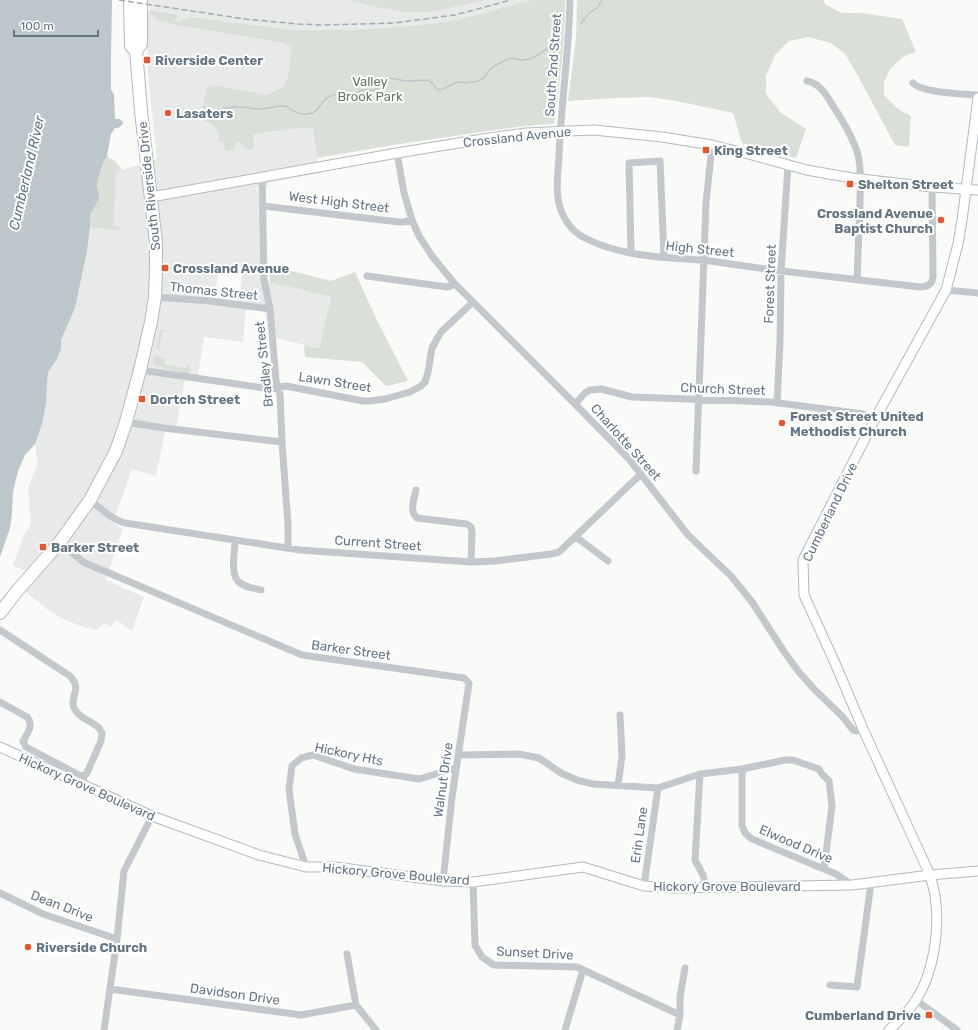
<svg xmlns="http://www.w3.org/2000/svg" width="978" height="1030" viewBox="0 0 978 1030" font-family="Rubik,sans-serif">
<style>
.built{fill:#e8e9e9;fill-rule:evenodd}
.green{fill:#dadfd7}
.water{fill:#bbc7cb}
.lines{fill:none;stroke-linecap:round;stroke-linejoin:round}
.stream{stroke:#bbc7cb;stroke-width:1.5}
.secondary-casing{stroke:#b3babf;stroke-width:11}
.highway-casing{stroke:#b4b9bd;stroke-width:14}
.street{stroke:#c3c8cc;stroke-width:7}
.secondary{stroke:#fff;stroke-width:9}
.highway{stroke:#fff;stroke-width:12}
.rail{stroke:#a2aab0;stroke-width:1.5;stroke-dasharray:6 3;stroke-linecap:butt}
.poi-dot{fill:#e4572e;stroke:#fff;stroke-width:1.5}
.labels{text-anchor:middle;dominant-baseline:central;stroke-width:4;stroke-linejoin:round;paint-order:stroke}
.poi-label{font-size:13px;font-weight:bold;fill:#657683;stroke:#fff;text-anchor:start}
.street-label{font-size:13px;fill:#657683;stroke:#fff}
.park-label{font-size:13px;fill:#687a64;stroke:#fff}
.water-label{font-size:14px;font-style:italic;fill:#60757c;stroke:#fff}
</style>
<rect width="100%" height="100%" fill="#fafaf8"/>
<!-- built -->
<path class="built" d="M148,0H347L384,9L405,12H432L486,0H532L457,20L422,25L372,29L294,30L190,17L183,21L178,22L175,21V19L178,17L173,14L150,10Z
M148,12L158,20L284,43L293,46L288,76L284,86L267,95L215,85L209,86L207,87L201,112L198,119L207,121L218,130L219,136L217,142L223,141L225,151L238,142L243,145L249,150L253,135L270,131H282L299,128H314L317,158L320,173L271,182L268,183V186L256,188L258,192L262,279L331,297L319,348L270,337L266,314L262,311L246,309L243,342L204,337L198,375L186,373L176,428L166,427L156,476L132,469L113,522L117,526L123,528L106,580L144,597L132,631L117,620L110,627L105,623L96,630L83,627L63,619L48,610L26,592L38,578L13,565L24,535L31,524L28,488L38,463L35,444L42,424L48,371L57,359L61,349V340L75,308L87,251L90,227L124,231L114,225L116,172L157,159L148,74L147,42ZM219,270L243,271L238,302L214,298Z"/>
<!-- green -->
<path class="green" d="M347,0H486L432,12H405L384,9Z
M532,0H565C565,41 560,82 554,123L551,124L525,126L481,132L393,145L317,158L313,128H299L282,131H270L253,135L254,148L249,150L243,145L238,142L236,143L233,150L225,151L223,141L217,142L219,136C216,124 209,122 197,119L201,112L207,87L209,86L214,85L267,95L284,86L288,76L292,46L284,43L177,25L158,20L148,12L150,10L173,14L178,16V17L175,21C180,23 185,19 190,17L294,30L372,29L422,25L457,20Z
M577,0H823L826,5L842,13H861L902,19L916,52L904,56L890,69L884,82V95L898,109L911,116L909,147L895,145L858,76L845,54L831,43L808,37L789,41L775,55L766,76V94L780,112L806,129L796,158L742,143L733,113L677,101L650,97L616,98L568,101L576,39Z
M107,156L115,161L122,170L116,172L114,225L125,231L90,227V215L99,199V195L97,187V181L103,163Z
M269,265L331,281L355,272L375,316L408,381L386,386L362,362L305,357L304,345L319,348L331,297L270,282Z
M160,330L167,331V332H163L159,348L164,349L163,350L156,349Z
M154,356L165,358L164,364L186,368L187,364L190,369L189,374L156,366L154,365L153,362Z"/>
<!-- water -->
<path class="water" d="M0,0H112L111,57V89L114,95L115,119H120L123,122V124L118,128H115L111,134L107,156L103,163L97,181V187L99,195V199L90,215V227L87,251L75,308L61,340V349L57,359L48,372L47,383L46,404L42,424L35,444L25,455L18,471L13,492L12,513L10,528L0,557Z"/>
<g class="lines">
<!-- stream -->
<path class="stream" d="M581,24L588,14L598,7L602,0
M212,113C221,109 230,106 240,107C246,107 252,109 259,109C267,109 276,106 284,106C289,106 288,108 292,110C296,113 302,114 307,114C321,113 319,101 330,96C336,93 342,95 348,95C354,95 358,91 363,90C366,90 369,91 372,90C380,90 384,83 389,78L406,81L429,80L431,82L435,87L439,90L443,89L457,82L467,83L478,81L484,78L490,69L500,63L511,58L522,60L529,59L536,56L555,44"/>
<!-- secondary casing -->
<g class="secondary-casing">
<path id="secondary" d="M151,197L397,153L489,138L526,133L569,131L594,130L662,137L712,145L752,155L807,170L829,174L852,178L932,187L978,190
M0,747L152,816L259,855L306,867H335L443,881L473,882L583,867L644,886L672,888L852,885L930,875L978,871
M889,1030C899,1021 909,1011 916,1000C934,973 940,928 935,896C934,889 932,882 930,875L863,729L835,663L804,595L803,560L875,419L946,290L958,244L962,220L978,98"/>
</g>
<!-- highway casing -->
<g class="highway-casing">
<path id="highway" d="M130,0L131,46L136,51
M0,613L17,591L60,542L90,500L116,451L126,422L140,370L151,322L155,297L156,268V243L141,111L136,51L141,44V0"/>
</g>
<!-- street -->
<path class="street" d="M570,0C569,52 561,104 559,156C558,173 555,192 560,207C564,220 572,231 583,237C622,258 668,257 710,261C731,264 752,267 773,270C822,276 871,281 920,287C927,287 932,285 933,277L932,187
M807,81C820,83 827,96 833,106C843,121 853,137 858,155C862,170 860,187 860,203C859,229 858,254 857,280
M913,83C922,93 963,94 978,95
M397,153L404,193L412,220L419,236L432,256L454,283L575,404L629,459L688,535L731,576L752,602L783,650L798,671L815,690L842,716L853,730L857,731L863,729
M262,177L264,279L270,309L276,380L280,394L282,442L288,525V548
M263,206L399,222H404L412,220
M631,253L629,163L660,161L664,257
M367,276L447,287L451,286L454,283
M946,290L978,293
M155,297L211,301L270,309
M140,370L271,389L286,386L363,401H370L385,399L410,392L421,386L425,382L428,372L432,348L438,337L441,332L473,302
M777,403L780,342L781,271L788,165
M575,404L585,393L590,390L601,389L632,397L771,402L856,413L863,414L875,419
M126,422L164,428L282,442
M696,471L706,203L712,145
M416,490C414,499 409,511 417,518L467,524L471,527L472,532L471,562
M90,500C101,509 112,519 125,523L300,550L471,562L495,561L551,554L559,552L641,474
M576,537L608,561
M235,540C235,551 230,573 238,581C243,587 253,588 261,590
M60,542L83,562L302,655L464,678L469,683L452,797L443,881
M0,630L70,676C83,690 69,696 74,708C78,718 92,721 99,728C99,728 102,733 102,733L101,741L87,773L84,776L82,785
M0,702L27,717C34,725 28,733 23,741L26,747L79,775L84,776
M459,755L519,754L539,758L561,773L577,780L593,784L658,788L700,774L742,769L785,760H793L819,769L822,774L829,781L832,806L824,869
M742,769V825L745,833L752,839L836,874L852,885
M700,774L695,860L703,875L706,887
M618,785L622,756L620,715
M306,867L295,834L289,789L292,766L301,758L313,755L354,769L419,779L456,768
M473,882L475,945L482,957L494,965L577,967L680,1015
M644,886L658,788
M0,893L43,914L117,939
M347,954L356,1005L376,1030
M830,985L857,987L871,883
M110,989L301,1015L356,1005
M916,1000L957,1030
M104,1030L117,939L124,871L152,816
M565,1030L583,970
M677,1030L680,1015V997L685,968"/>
<!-- secondary -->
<use href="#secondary" class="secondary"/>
<!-- highway -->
<use href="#highway" class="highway"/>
<!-- rail -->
<path class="rail" d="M119,0L245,19L298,24L321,25L394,23L455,15L511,0"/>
</g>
<!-- markers -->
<g class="poi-dot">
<rect x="143" y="56" width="8" height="8" rx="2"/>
<circle cx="168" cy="113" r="4"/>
<rect x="702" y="146" width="8" height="8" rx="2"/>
<rect x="846" y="180" width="8" height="8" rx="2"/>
<circle cx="941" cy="220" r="4"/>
<rect x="161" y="264" width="8" height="8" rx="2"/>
<rect x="138" y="395" width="8" height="8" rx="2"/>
<circle cx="782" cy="423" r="4"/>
<rect x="39" y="543" width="8" height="8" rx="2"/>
<circle cx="28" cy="947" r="4"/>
<rect x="925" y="1011" width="8" height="8" rx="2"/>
</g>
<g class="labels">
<!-- poi labels -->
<g class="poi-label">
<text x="155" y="60">Riverside Center</text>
<text x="176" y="113">Lasaters</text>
<text x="714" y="150">King Street</text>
<text x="858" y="184">Shelton Street</text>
<text x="933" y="213" text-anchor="end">Crossland Avenue<tspan x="933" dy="15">Baptist Church</tspan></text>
<text x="173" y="268">Crossland Avenue</text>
<text x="150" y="399">Dortch Street</text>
<text x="790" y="416">Forest Street United<tspan x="790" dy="15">Methodist Church</tspan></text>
<text x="51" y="547">Barker Street</text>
<text x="36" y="947">Riverside Church</text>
<text x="921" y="1015" text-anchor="end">Cumberland Drive</text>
</g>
<!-- street labels -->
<g class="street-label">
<text transform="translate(553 65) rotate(-86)">South 2nd Street</text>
<text transform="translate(517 137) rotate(-6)">Crossland Avenue</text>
<text transform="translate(149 186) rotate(-96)">South Riverside Drive</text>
<text transform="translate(339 202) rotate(7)">West High Street</text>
<text transform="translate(700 249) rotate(6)">High Street</text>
<text transform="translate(770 284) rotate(-88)">Forest Street</text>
<text transform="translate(214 291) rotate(6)">Thomas Street</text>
<text transform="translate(264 364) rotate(-96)">Bradley Street</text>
<text transform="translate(335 382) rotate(9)">Lawn Street</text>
<text transform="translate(723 389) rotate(2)">Church Street</text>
<text transform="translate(626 442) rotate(48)">Charlotte Street</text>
<text transform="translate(830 512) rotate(-64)">Cumberland Drive</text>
<text transform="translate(378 543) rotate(4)">Current Street</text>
<text transform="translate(351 650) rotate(8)">Barker Street</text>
<text transform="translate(349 754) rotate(12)">Hickory Hts</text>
<text transform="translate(443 780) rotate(-82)">Walnut Drive</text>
<text transform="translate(87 787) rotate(24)">Hickory Grove Boulevard</text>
<text transform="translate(639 835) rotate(-82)">Erin Lane</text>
<text transform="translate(796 844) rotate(23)">Elwood Drive</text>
<text transform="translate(396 874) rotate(5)">Hickory Grove Boulevard</text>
<text x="727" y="886">Hickory Grove Boulevard</text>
<text transform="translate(62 906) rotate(21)">Dean Drive</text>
<text transform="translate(535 953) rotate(3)">Sunset Drive</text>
<text transform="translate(235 994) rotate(8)">Davidson Drive</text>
</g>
<!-- park labels -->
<g class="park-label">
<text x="370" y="81">Valley<tspan x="370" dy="15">Brook Park</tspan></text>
</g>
<!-- water labels -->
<g class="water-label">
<text transform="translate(27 173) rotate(-77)">Cumberland River</text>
</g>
</g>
<!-- scale -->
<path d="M14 30v6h84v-6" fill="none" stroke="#657683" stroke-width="2"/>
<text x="20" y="30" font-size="12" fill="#657683" stroke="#ffffff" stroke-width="3" paint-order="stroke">100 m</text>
</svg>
